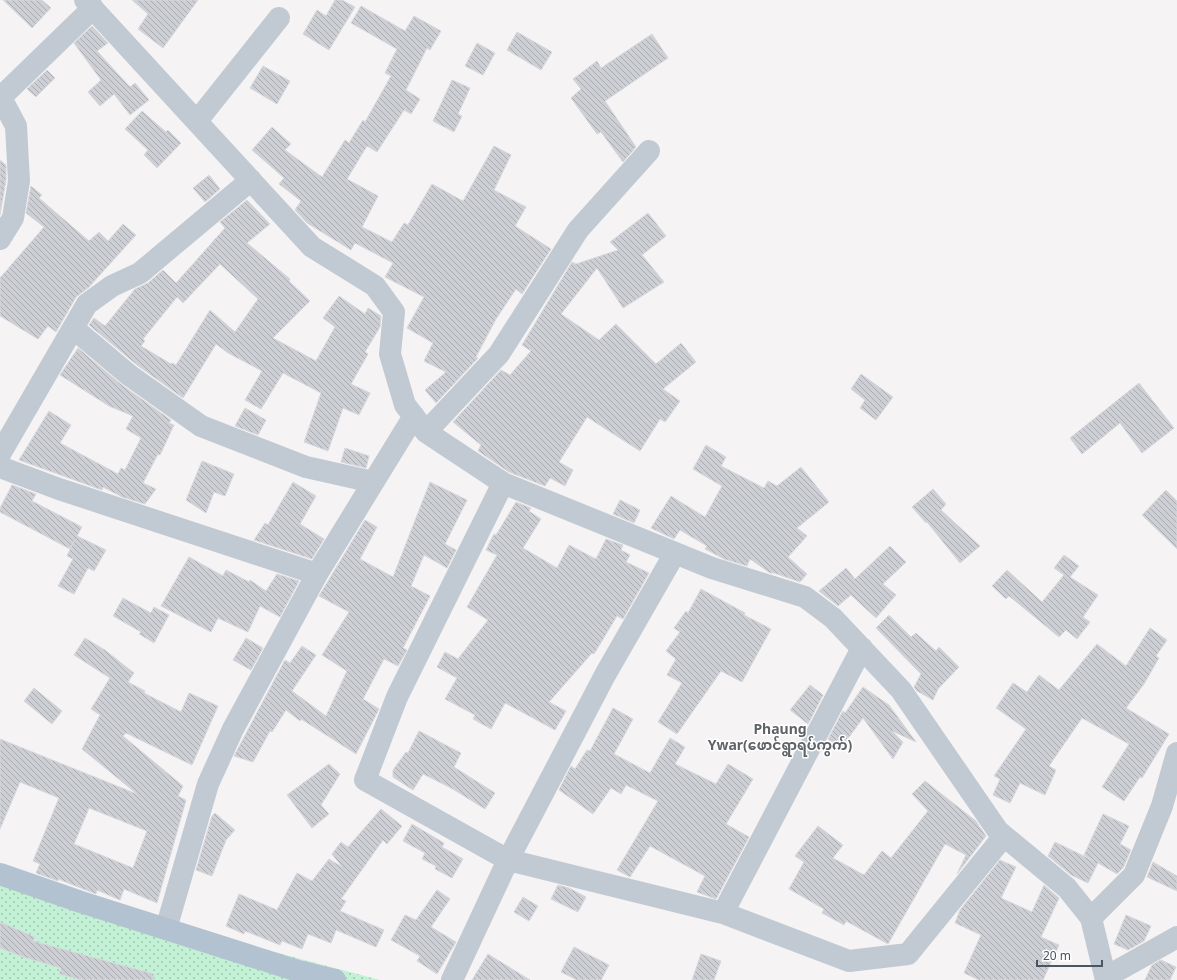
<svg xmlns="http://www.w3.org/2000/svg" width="1177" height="980" viewBox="0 0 1177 980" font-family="'Noto Sans','Noto Sans Myanmar',sans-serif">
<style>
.park{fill:url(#park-dots)}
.building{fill:url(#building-back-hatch);stroke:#d7d9de;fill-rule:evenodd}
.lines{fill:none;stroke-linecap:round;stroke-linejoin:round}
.minor{stroke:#c1cad2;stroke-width:22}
.major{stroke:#b3c2d1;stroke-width:22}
.labels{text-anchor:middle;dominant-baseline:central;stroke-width:3;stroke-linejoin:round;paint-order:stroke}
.quarter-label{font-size:14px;font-weight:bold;fill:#5f6368;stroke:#fff}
</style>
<defs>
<pattern id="park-dots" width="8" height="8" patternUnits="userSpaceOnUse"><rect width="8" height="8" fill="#c3f1d5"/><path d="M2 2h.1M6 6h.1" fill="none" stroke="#a0c6b0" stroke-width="1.8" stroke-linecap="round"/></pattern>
<pattern id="building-back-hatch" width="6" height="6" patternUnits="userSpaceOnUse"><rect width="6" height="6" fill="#cdcfd5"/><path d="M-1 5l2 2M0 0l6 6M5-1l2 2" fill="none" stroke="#a8abb0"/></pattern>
</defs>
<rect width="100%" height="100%" fill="#f5f3f3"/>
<!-- park -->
<path class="park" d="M0,879L380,980H0Z"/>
<!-- building -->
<path class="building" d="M3,0H42L51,8L32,28Z
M132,0H198L163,48L138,29L148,14Z
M335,0H342L355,7L329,50L303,34L317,10L326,16Z
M361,6L405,31L414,16L441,31L430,50L427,48L406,90L420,99L411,114L404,110L377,152L367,146L347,179L378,196L362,227L392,242L404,223L408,225L432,184L463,201L494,146L511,155L494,190L526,207L515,226L551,249L522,294L516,289L496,319L476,357L478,358L436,403L425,390L446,372L424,361L433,343L407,328L424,297L385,277L393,263L355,243L351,250L307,223L295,210L301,201L279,184L284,178L252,150L272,127L291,144L285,150L322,177L345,140L349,143L363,120L365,122L391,76L385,73L397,49L351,23Z
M92,26L108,43L97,51L130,87L135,83L149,100L130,115L114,94L100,106L88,92L101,80L74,43Z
M517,32L552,52L541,70L507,50Z
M652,34L668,58L605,101L636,147L623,162L601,132L597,134L571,98L581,89L573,79L597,61L601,68Z
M477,43L495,53L483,75L465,66Z
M263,66L290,81L277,104L250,88Z
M47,70L55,78L36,97L27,89Z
M452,80L470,88L458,114L462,116L454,132L433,121Z
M142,111L166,132L168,130L181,143L157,168L144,155L148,150L125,129Z
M0,160L6,165V180L0,215Z
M209,175L220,189L205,202L193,188Z
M31,186L42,195L39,198L89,241L99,232L108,241L123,224L136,235L89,287L76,297L56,332L48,326L38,339L0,316V278L44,227L26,213Z
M247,200L270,224L247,243L290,279L289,281L310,301L273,338L316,361L335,327L323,318L339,296L365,314L368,308L381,316L380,327L365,352L368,354L351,384L370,393L359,415L343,408L328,451L304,442L321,393L283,373L261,409L245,400L262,371L228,353L216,344L183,398L137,365L89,325L94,318L105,326L135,289L148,283L163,270L176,283L225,228L220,222ZM220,264L258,299L235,332L210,310L176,365L172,363L171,364L141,346L145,341L143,339L177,297L183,303Z
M648,213L666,236L642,255L664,282L623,308L597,268L561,314L599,340L616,324L656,364L681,343L696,362L663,389L680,401L665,422L660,419L640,451L587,417L559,462L573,470L565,486L550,478L545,486L509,472L478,451L481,445L453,422L501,370L510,375L531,351L522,345L572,262L576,264L618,250L610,242Z
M78,348L122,385L171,420L169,423L174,425L160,455L158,454L143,483L156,489L145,504L122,497L103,487L102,490L19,460L49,411L71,425L60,443L118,474L121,468L125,470L141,438L126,429L133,416L109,406L60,375Z
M861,374L893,397L876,420L860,408L865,400L851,389Z
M1139,383L1174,428L1142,453L1120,423L1082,454L1070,438Z
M245,408L266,420L258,435L235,426Z
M706,445L726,457L721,466L764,488L768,481L777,486L801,467L829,502L797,528L807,536L788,557L807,574L800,582L774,573H770L750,559L747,566L724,559L705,549L707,546L680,530L674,539L651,528L671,496L705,517L722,486L693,469Z
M345,448L369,456L366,468L341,462Z
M202,461L234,474L225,496L214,492L206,513L186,500Z
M293,482L316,496L300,524L324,539L312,559L254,540L265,523L268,525Z
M430,482L467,500L445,544L456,550L447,568L424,555L411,586L430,596L403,648L407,650L398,666L384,659L363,699L379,709L356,754L301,719L300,721L286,710L272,732L270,731L253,762L234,756L285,660L290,663L302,646L316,655L292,691L326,716L347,671L322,655L349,612L319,596L365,520L377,527L360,559L393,577Z
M12,485L36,494L32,501L82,527L77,536L106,550L94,571L88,568L74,594L58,586L73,559L67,556L74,541L70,549L0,512V508Z
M933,489L946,504L941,510L980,546L960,563L927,522L926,523L912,507Z
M1166,490L1177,501V549L1142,515Z
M620,500L640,510L634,523L613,514Z
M516,502L531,508L529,511L541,519L523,548L557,568L569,545L596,559L606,539L623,545L621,550L630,555L626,562L649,573L623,619L617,616L594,654L592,653L549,702L566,711L555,730L505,703L491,729L473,719L475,715L445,699L457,678L437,667L445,652L458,659L488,620L467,607L497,555L486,550L494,534L496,535Z
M890,546L906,562L883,584L896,595L876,618L851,595L838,606L819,591L846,568L855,579Z
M1064,555L1079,566L1070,577L1098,595L1083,617L1090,622L1077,639L1066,630L1059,637L1009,596L1006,599L992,586L1007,570L1042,602L1064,575L1054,568Z
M189,557L223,576L226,570L249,582L250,580L266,591L277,574L299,581L280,617L260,606L248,632L218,618L211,632L161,606Z
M701,589L745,613L744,615L771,629L742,682L721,671L677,734L658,722L682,683L667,675L676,659L666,651L680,632L674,628L686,611L688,613Z
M123,598L151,613L154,607L169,615L154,643L139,634L141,632L113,616Z
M889,615L911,637L916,633L936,651L939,647L959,667L938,689L933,700L917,691L914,687L921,674L876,628Z
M1150,628L1167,640L1156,656L1159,658L1144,684L1126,708L1169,734L1142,778L1140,777L1124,801L1102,787L1129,744L1082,718L1049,766L1056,770L1045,795L1020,783L1010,803L993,795L1000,779L994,776L1026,729L996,708L1013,683L1027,692L1039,675L1059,690L1097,644L1126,666Z
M85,638L105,650L134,673L128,682L145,691L144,693L181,712L189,693L218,706L192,765L126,733L123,736L183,786L178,796L186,800L157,903L124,889L120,900L97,890L96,894L58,879V881L36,873L40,864L33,861L59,798L20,782L0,829V739L137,794L82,749L100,715L91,709L110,678L74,655ZM89,808L147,831L133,868L74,844Z
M246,638L263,648L251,670L233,660Z
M810,685L823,695L808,724L790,710Z
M863,687L889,705L916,742L892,731L903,742L893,759L863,718L841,748L828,739L843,711L845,713Z
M34,688L62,711L52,724L24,701Z
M613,708L633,719L614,754L650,773L670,738L685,747L675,764L716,784L728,764L753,779L726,824L749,837L716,899L697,892L705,876L650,846L630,877L617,870L658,801L626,785L621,794L611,788L593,814L559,790L571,766L575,769L587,750L590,751Z
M419,731L461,753L454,767L495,793L485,809L451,788L423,774L413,790L393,777V770L406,752L408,753Z
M329,764L340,774L321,805L329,814L312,828L287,795Z
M925,781L976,821L986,836L957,874L966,855L945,844L888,944L846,921L844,925L822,913L824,909L789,889L804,862L795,856L818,826L843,845L833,858L864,875L882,851L891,858L928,811L912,794Z
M381,809L402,826L387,844L383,840L341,899L346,901L340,911L384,930L376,947L336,930L331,943L308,934L302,949L282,941L280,945L245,931L244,934L226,926L239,894L277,910L297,873L312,881L329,859L342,867L332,854L341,842L348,847Z
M215,813L235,830L226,840L212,876L196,870L212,816Z
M1103,814L1129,826L1120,844L1131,850L1123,868L1117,874L1098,863L1088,883L1071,875L1048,856L1055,842L1094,861L1084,855Z
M412,824L444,843L442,847L463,859L452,878L435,869L436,866L422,859L425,853L403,841Z
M1000,860L1016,867L1001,898L1032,912L1044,885L1059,898L1041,937L1059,945L1043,980H979L964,973L981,935L955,923L960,910Z
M1153,862L1177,876V891L1147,877Z
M558,885L569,888L586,897L578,912L551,899Z
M437,890L450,899L431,927L456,942L437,974L417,961L420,956L391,940L405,915L416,920Z
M523,897L538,906L529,921L514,912Z
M1126,915L1151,926L1144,941L1128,950L1114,944Z
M0,922L35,937L33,941L154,974L153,980H82L59,974L61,968L23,957L0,948Z
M574,947L609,965L601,980H577L561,972Z
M488,954L530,980H472Z
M701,954L721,961L714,980H692Z
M1161,960L1176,967L1170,980H1145L1152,965Z"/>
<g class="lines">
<!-- minor -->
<path class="minor" d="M85,0L312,247L375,286L394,312L390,354L405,405L426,432L503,483L712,568L805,597L833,618L901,690L998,831L1067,888L1091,918L1106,980
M0,98L93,8
M197,121L279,18
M0,239L13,218L19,181L16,126L1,98
M73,328L129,375L201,426L306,467L373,482
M426,432L499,354L578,230L649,151
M0,454L87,304L112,286L140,273L251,180
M0,467L59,489L317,574
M503,483L397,697L365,780L508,860L723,913L849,961L908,954L1004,836
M723,913L862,648
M1091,918L1134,875L1162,806L1177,753
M166,929L208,784L233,729L317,574L414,416
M1106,977L1177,937
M452,980L508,860L605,675L675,553"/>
<!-- major -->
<path class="major" d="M0,874L81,902L298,971L335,980"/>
</g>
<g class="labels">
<!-- quarter labels -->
<g class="quarter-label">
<text x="780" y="728">Phaung<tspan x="780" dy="16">Ywar(ဖောင်ရွာရပ်ကွက်)</tspan></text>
</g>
</g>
<!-- scale -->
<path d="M1037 960v6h65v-6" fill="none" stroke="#4a5661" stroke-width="2"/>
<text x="1043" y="960" font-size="12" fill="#4a5661" stroke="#ffffff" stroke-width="3" paint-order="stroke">20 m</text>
</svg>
